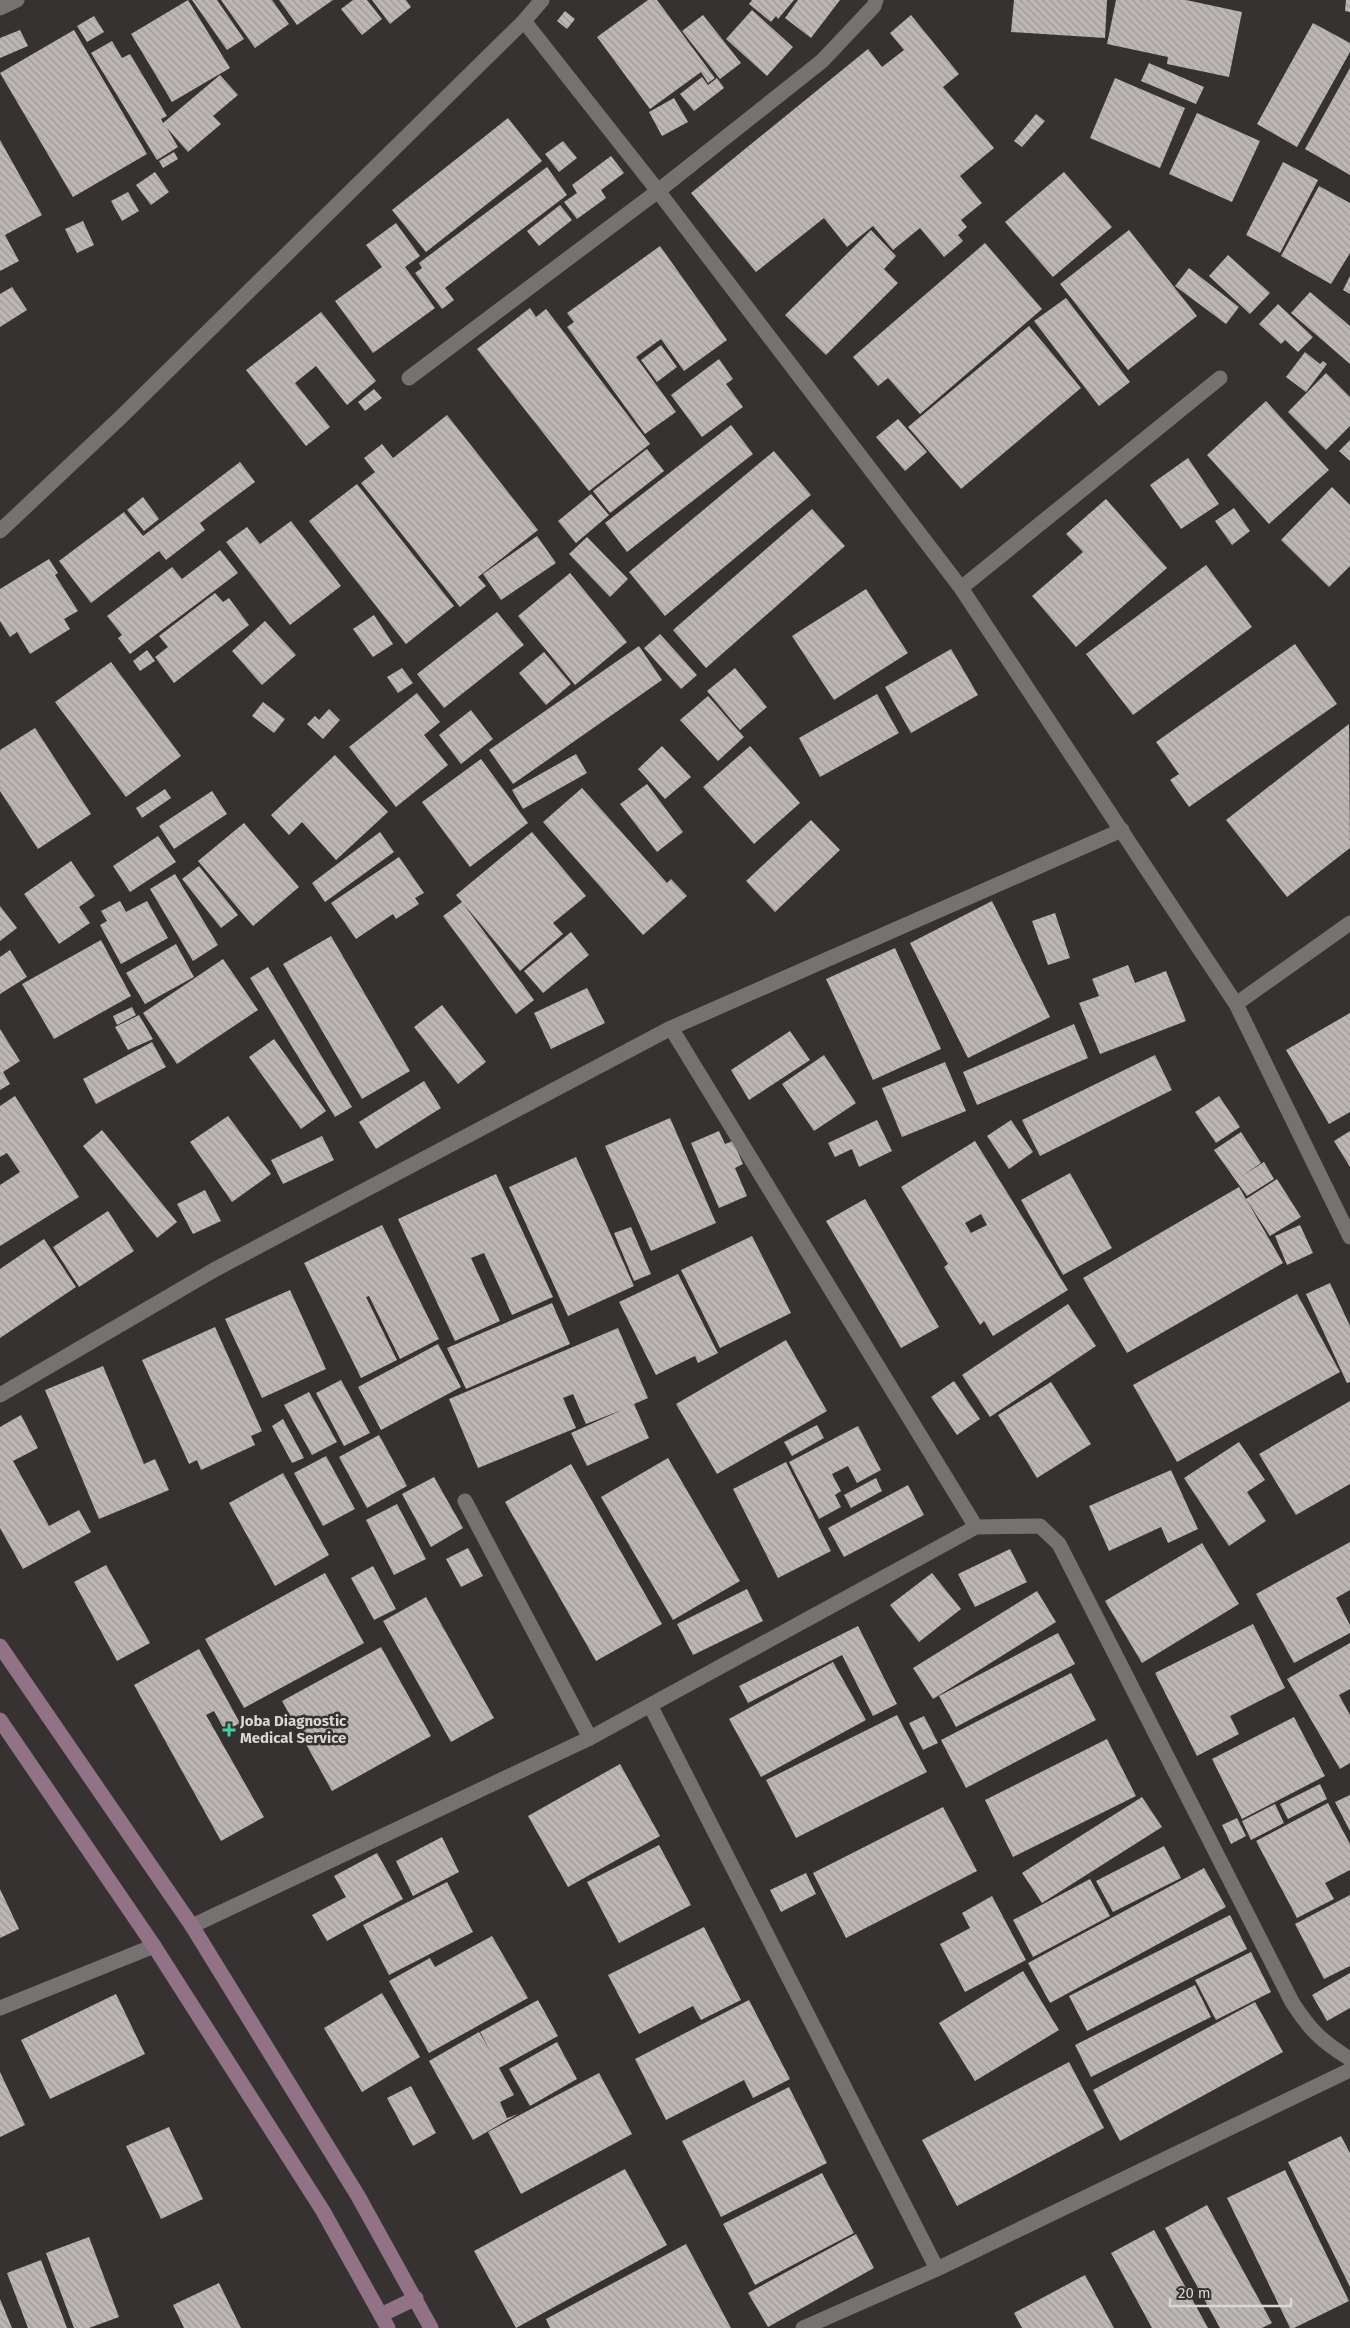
<svg xmlns="http://www.w3.org/2000/svg" width="1350" height="2328" viewBox="0 0 1350 2328" font-family="'Fira Sans',sans-serif">
<style>
.building{fill:url(#building-back-hatch);fill-rule:evenodd}
.lines{fill:none;stroke-linecap:round;stroke-linejoin:round}
.street{stroke:#777272;stroke-width:15}
.secondary{stroke:#927287;stroke-width:15}
.poi-dot{fill:#3cd4a4;stroke:#373232;stroke-width:2}
.labels{text-anchor:middle;dominant-baseline:central;stroke-width:5;stroke-linejoin:round;paint-order:stroke}
.poi-label{font-size:15px;font-weight:bold;fill:#d9d6d6;stroke:#373232;text-anchor:start}
</style>
<defs>
<pattern id="building-back-hatch" width="6" height="6" patternUnits="userSpaceOnUse" patternTransform="scale(1.25)"><rect width="6" height="6" fill="#bcb6b4"/><path d="M-1 5l2 2M0 0l6 6M5-1l2 2" fill="none" stroke="#9d9897"/></pattern>
</defs>
<rect width="100%" height="100%" fill="#373232"/>
<!-- building -->
<path class="building" d="M188,0L230,68L172,102L131,34Z
M192,0H217L244,39L227,50Z
M221,0H272L289,24L255,48Z
M279,0H333L297,25Z
M353,0H367L382,19L362,35L341,9Z
M372,0H406L411,7L390,24Z
M648,0H657L715,78L708,83L701,72L650,109L597,37Z
M752,0H794L778,19L776,16L771,22L749,4Z
M798,0H840L811,38L785,18Z
M1014,0H1107L1105,38L1011,32Z
M1116,0H1186L1242,12L1229,77L1167,64L1168,57L1107,44Z
M1346,0H1350V12L1345,11Z
M752,10L793,47L767,76L726,39Z
M565,11L575,19L567,29L557,21Z
M703,15L741,63L720,79L682,31Z
M911,15L959,74L943,87L994,148L960,176L982,203L961,220L967,227L958,235L963,241L944,257L920,228L893,250L873,226L847,247L824,218L756,272L691,193L868,49L882,67L904,50L890,33Z
M94,16L104,32L87,42L77,26Z
M1313,23L1350,43V52L1297,147L1257,124Z
M20,30L28,46L0,58V38Z
M74,30L147,154L73,197L0,73Z
M112,41L122,58L130,54L167,116L161,119L163,123L220,75L238,95L213,116L221,124L188,152L167,128L178,147L157,160L91,53Z
M1149,63L1204,87L1196,104L1141,81Z
M1350,68V175L1305,149Z
M702,77L708,85L717,78L724,88L694,111L680,94Z
M1115,78L1185,108L1160,168L1090,138Z
M674,98L688,122L662,136L649,112Z
M1197,113L1260,141L1232,202L1169,174Z
M1036,114L1045,121L1022,147L1014,141Z
M508,118L542,161L426,252L392,210Z
M0,140L42,215L5,235L19,261L0,271Z
M563,141L577,158L559,172L545,154Z
M174,152L178,159L163,168L159,161Z
M611,156L624,173L601,190L606,198L577,219L564,202L577,193L572,185Z
M1283,162L1318,180L1280,253L1246,235Z
M547,167L567,195L445,288L454,300L442,309L415,273L422,268L419,263Z
M155,172L169,192L151,205L136,185Z
M1064,172L1112,227L1053,277L1005,222Z
M1319,186L1350,203V253L1331,284L1281,256Z
M128,192L139,211L122,221L111,201Z
M560,205L572,220L539,246L527,231Z
M83,221L94,245L77,253L65,229Z
M396,223L420,256L405,267L435,308L373,353L335,301L382,267L366,245Z
M871,230L896,256L884,269L898,283L826,355L785,315Z
M1129,230L1197,316L1128,370L1060,284Z
M985,243L1042,309L920,414L888,378L878,386L853,357Z
M660,246L727,340L684,371L661,339L636,357L676,412L645,434L567,327L574,322L567,313Z
M1228,255L1270,293L1250,314L1209,276Z
M1189,268L1239,307L1226,324L1175,286Z
M1350,276V294L1343,290Z
M12,287L27,310L0,327V294Z
M1310,292L1350,326V364L1291,313Z
M1066,298L1130,382L1099,406L1034,321Z
M1278,304L1313,337L1298,352L1285,340L1281,344L1259,324Z
M530,308L536,317L546,309L650,444L589,491L477,349Z
M321,312L376,381L347,405L316,366L295,383L330,427L306,446L246,370Z
M1029,326L1081,388L961,489L908,427Z
M661,345L677,367L657,382L641,360Z
M1305,352L1320,364L1323,361L1327,364L1306,392L1286,377Z
M719,359L733,379L726,384L743,407L702,437L671,395Z
M1326,373L1350,397V426L1326,450L1288,412Z
M374,389L382,398L365,411L358,402Z
M1266,401L1329,470L1269,524L1207,455Z
M447,415L538,530L478,577L486,586L460,607L361,483L375,472L364,458L382,444L393,458Z
M898,419L927,452L905,471L876,437Z
M731,425L753,454L627,552L605,523Z
M1350,440V461L1339,451Z
M647,449L664,471L610,513L593,491Z
M774,451L811,495L665,616L629,572Z
M1188,458L1219,504L1181,529L1150,485Z
M240,462L255,482L200,523L205,530L166,560L159,551L91,603L59,561L124,512L143,536Z
M357,484L454,606L406,644L309,521Z
M1332,487L1350,505V566L1329,587L1281,540Z
M591,494L609,515L576,543L558,521Z
M143,497L159,519L144,531L127,510Z
M1106,499L1167,568L1076,647L1032,596L1083,552L1066,534Z
M1234,508L1250,531L1232,545L1215,521Z
M812,509L845,546L706,668L673,630Z
M291,521L341,586L290,625L226,542L247,527L260,544Z
M537,536L556,563L501,600L483,574Z
M587,537L628,579L610,597L569,554Z
M220,550L238,573L130,654L118,638L122,635L107,616L172,567L182,579Z
M49,559L58,573L55,575L78,611L64,619L70,629L30,654L17,632L10,637L0,621V589Z
M1206,565L1252,627L1133,715L1086,654Z
M570,573L627,642L575,685L518,616Z
M866,589L908,653L834,700L792,636Z
M215,593L223,602L229,598L249,625L174,683L155,657L168,647L159,636Z
M497,612L524,645L444,708L417,674Z
M374,615L393,644L373,657L353,629Z
M265,621L296,655L262,685L232,651Z
M660,634L697,675L681,689L644,648Z
M1295,644L1337,704L1189,807L1170,780L1179,774L1156,742Z
M639,646L662,680L513,784L489,750Z
M951,649L978,695L911,733L885,687Z
M147,650L155,661L140,671L133,661Z
M544,652L571,684L546,705L519,673Z
M111,662L181,756L126,797L55,702Z
M402,668L413,683L398,693L387,677Z
M735,668L767,707L740,730L707,691Z
M417,693L440,722L424,735L448,765L396,807L349,747Z
M877,694L899,733L820,777L799,738Z
M708,696L744,737L718,761L680,720Z
M263,702L285,719L274,733L252,716Z
M329,709L340,720L323,739L307,724L315,716L319,720Z
M471,710L493,739L461,764L439,735Z
M1349,724L1350,848L1287,897L1226,820Z
M35,728L91,814L38,849L0,791V750Z
M662,746L691,777L665,799L638,769Z
M750,746L800,803L754,844L703,787Z
M576,754L587,773L523,809L512,790Z
M335,755L388,812L336,860L302,822L289,835L271,815Z
M481,759L528,823L470,867L422,802Z
M647,784L683,832L657,852L620,804Z
M582,788L667,883L671,879L687,896L643,935L543,822Z
M165,789L171,798L142,818L136,808Z
M212,791L227,814L174,849L159,826Z
M811,820L840,850L775,912L746,881Z
M244,823L299,887L253,926L198,861Z
M380,832L394,852L325,902L312,883Z
M532,832L586,896L553,923L563,934L520,971L456,895Z
M158,836L176,862L130,892L113,866Z
M399,857L424,893L415,898L419,904L396,919L393,914L356,939L331,903Z
M71,861L95,896L79,907L90,923L59,944L24,894Z
M199,866L238,915L221,928L182,879Z
M175,874L218,945L193,961L150,889Z
M120,901L126,912L147,901L168,938L121,964L100,925L107,921L101,911Z
M992,901L1050,1017L968,1058L910,943Z
M462,902L534,1000L516,1014L443,916Z
M0,906L17,928L0,941Z
M1055,913L1070,958L1048,965L1032,921Z
M571,932L589,955L543,993L524,971Z
M331,936L410,1071L362,1099L283,964Z
M101,940L131,996L54,1039L22,984Z
M176,944L194,977L145,1004L126,973Z
M895,948L941,1049L873,1080L826,979Z
M10,950L27,977L0,994V957Z
M223,959L258,1010L177,1064L143,1013Z
M1128,965L1135,983L1166,971L1186,1021L1100,1054L1079,1003L1099,996L1092,979Z
M268,967L352,1107L335,1117L250,978Z
M587,988L605,1023L551,1049L534,1013Z
M442,1005L486,1062L458,1084L414,1027Z
M132,1007L136,1015L117,1025L113,1016Z
M1350,1013V1112L1329,1124L1286,1050Z
M139,1015L153,1039L128,1050L115,1027Z
M1074,1024L1088,1058L977,1105L963,1072Z
M0,1029L20,1061L3,1072L10,1084L0,1090Z
M790,1031L810,1060L749,1100L731,1070Z
M274,1039L326,1111L301,1129L249,1057Z
M152,1042L166,1067L96,1104L83,1079Z
M824,1055L856,1103L814,1131L782,1084Z
M1155,1055L1172,1090L1040,1156L1022,1120Z
M945,1062L966,1111L902,1137L882,1088Z
M424,1081L441,1108L376,1149L359,1122Z
M15,1096L79,1197L0,1246V1185L20,1172L7,1153L0,1157V1106Z
M1219,1096L1240,1127L1216,1143L1195,1112Z
M228,1116L271,1174L232,1202L190,1142Z
M670,1118L716,1223L651,1251L605,1146Z
M877,1120L892,1151L859,1167L852,1149L835,1157L828,1143Z
M1011,1120L1033,1152L1009,1169L987,1136Z
M102,1130L177,1222L157,1238L83,1146Z
M719,1131L725,1144L733,1141L743,1164L735,1168L747,1196L719,1208L691,1143Z
M1350,1131V1167L1334,1141Z
M1241,1132L1261,1163L1242,1176L1264,1162L1274,1179L1247,1196L1214,1150Z
M322,1136L334,1160L283,1184L271,1160Z
M975,1141L1068,1290L993,1336L984,1321L980,1325L944,1267L948,1264L901,1187ZM981,1214L987,1225L971,1233L965,1223Z
M576,1157L634,1286L568,1316L509,1187Z
M1070,1173L1112,1248L1063,1275L1021,1200Z
M496,1174L553,1297L512,1315L484,1253L471,1258L500,1321L455,1341L398,1219Z
M1277,1179L1301,1217L1270,1236L1246,1199Z
M1239,1187L1283,1263L1127,1353L1083,1278Z
M205,1190L221,1221L193,1234L177,1204Z
M865,1199L939,1327L901,1348L826,1221Z
M108,1211L134,1251L79,1287L53,1247Z
M382,1225L439,1339L400,1359L369,1296L366,1297L397,1360L361,1378L304,1263Z
M1300,1225L1313,1253L1287,1265L1275,1236Z
M631,1227L651,1274L634,1281L614,1233Z
M752,1236L791,1313L720,1348L681,1270Z
M44,1239L76,1287L0,1338V1269Z
M678,1274L718,1353L698,1363L695,1356L656,1375L619,1302Z
M1330,1283L1350,1326V1382L1347,1383L1306,1294Z
M290,1290L326,1369L262,1398L225,1319Z
M1297,1294L1340,1372L1177,1462L1133,1385Z
M552,1303L570,1344L466,1389L447,1348Z
M1068,1304L1096,1346L990,1417L962,1375Z
M215,1327L262,1431L251,1436L255,1445L201,1470L197,1460L189,1464L142,1360Z
M618,1328L648,1398L634,1404L649,1438L587,1466L571,1433L622,1410L586,1424L573,1394L563,1398L576,1428L478,1468L449,1399Z
M786,1340L827,1411L717,1474L676,1404Z
M438,1344L461,1387L381,1430L358,1387Z
M103,1366L144,1464L155,1459L169,1490L99,1519L45,1390Z
M341,1380L370,1433L344,1446L316,1393Z
M954,1381L980,1419L957,1435L931,1397Z
M1051,1382L1091,1444L1037,1478L998,1415Z
M309,1392L337,1442L312,1455L284,1405Z
M1350,1401V1484L1296,1515L1259,1454Z
M21,1415L38,1448L13,1461L49,1526L79,1510L91,1532L23,1569L0,1528V1427Z
M283,1419L304,1458L292,1463L272,1426Z
M817,1425L824,1438L792,1456L784,1442Z
M858,1426L881,1470L857,1483L848,1466L832,1474L841,1491L835,1495L841,1507L819,1519L789,1462Z
M379,1435L407,1486L367,1508L339,1457Z
M1239,1442L1265,1480L1247,1492L1266,1521L1229,1546L1184,1478Z
M326,1456L355,1509L323,1526L294,1473Z
M668,1458L740,1581L673,1620L601,1497Z
M786,1462L831,1551L778,1578L733,1489Z
M571,1464L662,1624L596,1661L505,1502Z
M1171,1470L1198,1529L1168,1543L1161,1527L1109,1551L1089,1506Z
M283,1473L329,1555L275,1586L229,1503Z
M434,1477L463,1528L431,1547L402,1494Z
M876,1478L882,1491L851,1508L844,1495Z
M908,1485L924,1515L844,1557L828,1528Z
M397,1504L426,1559L394,1575L366,1520Z
M1350,1542V1590L1336,1598L1350,1625V1633L1294,1663L1256,1594Z
M1202,1543L1239,1604L1142,1663L1105,1601Z
M468,1548L483,1576L461,1587L446,1559Z
M1010,1549L1027,1582L975,1607L958,1574Z
M106,1565L150,1643L117,1661L74,1582Z
M373,1566L396,1609L374,1620L351,1578Z
M325,1573L364,1643L244,1708L205,1639Z
M932,1573L961,1609L919,1642L890,1605Z
M747,1589L763,1621L693,1655L677,1624Z
M1037,1591L1056,1622L933,1699L913,1668Z
M426,1597L494,1718L451,1742L383,1621Z
M1253,1624L1285,1688L1230,1716L1239,1734L1197,1756L1155,1673Z
M858,1626L897,1704L873,1716L842,1655L748,1703L739,1686Z
M1058,1633L1075,1664L956,1727L939,1696Z
M1350,1643V1689L1339,1695L1350,1715V1763L1340,1769L1287,1679Z
M381,1647L431,1736L332,1791L282,1701Z
M199,1649L240,1723L225,1731L214,1711L206,1715L264,1817L221,1841L134,1685Z
M833,1662L866,1720L761,1777L729,1719Z
M1071,1673L1096,1720L966,1788L941,1740Z
M897,1715L927,1772L796,1838L766,1780Z
M924,1716L938,1743L923,1750L909,1723Z
M1294,1717L1325,1776L1242,1819L1212,1759Z
M1107,1739L1136,1796L1013,1857L985,1800Z
M620,1764L660,1836L568,1887L528,1816Z
M1320,1784L1327,1799L1288,1819L1280,1804Z
M1350,1795V1831L1335,1802Z
M1142,1797L1162,1827L1042,1903L1022,1873Z
M1328,1803L1350,1844V1870L1325,1883L1334,1899L1297,1918L1256,1841Z
M1275,1804L1284,1823L1251,1840L1242,1821Z
M943,1807L977,1871L846,1938L813,1873Z
M1237,1818L1246,1836L1231,1844L1222,1825Z
M442,1837L459,1872L413,1896L396,1861Z
M659,1845L691,1905L619,1943L587,1882Z
M1164,1846L1181,1878L1113,1912L1096,1881Z
M377,1853L403,1899L327,1941L312,1915L346,1897L334,1876Z
M1204,1868L1226,1907L1050,2003L1028,1963Z
M806,1873L816,1894L781,1912L770,1890Z
M1090,1879L1110,1916L1033,1957L1013,1920Z
M447,1882L473,1932L389,1975L363,1925Z
M0,1889L19,1929L0,1938Z
M1350,1895V1966L1324,1979L1295,1924Z
M992,1896L1026,1960L965,1992L940,1944L970,1928L962,1913Z
M1230,1915L1247,1949L1087,2031L1069,1996Z
M704,1927L741,2000L701,2020L693,2006L639,2034L608,1975Z
M492,1936L528,1998L429,2053L389,1981L430,1958L435,1967Z
M1251,1952L1271,1992L1216,2020L1195,1980Z
M1023,1971L1059,2030L975,2081L939,2023Z
M1350,1973V2008L1327,2021L1312,1995Z
M1195,1985L1211,2017L1091,2077L1075,2045Z
M382,1993L420,2057L362,2092L324,2028Z
M116,1994L145,2054L50,2099L21,2040Z
M538,2000L558,2036L499,2068L514,2095L500,2102L507,2118L518,2114L473,2140L429,2061L479,2032L491,2052L480,2032Z
M749,2000L790,2079L753,2098L744,2080L666,2120L635,2059Z
M1255,2002L1283,2052L1120,2141L1093,2090Z
M557,2042L577,2079L530,2106L509,2069Z
M1069,2062L1104,2128L957,2206L922,2140Z
M0,2072L25,2125L0,2137Z
M599,2073L632,2134L521,2194L488,2132Z
M411,2086L436,2133L413,2146L387,2098Z
M789,2087L827,2163L721,2217L682,2141Z
M169,2127L203,2199L161,2219L126,2146Z
M1341,2136L1350,2153V2287L1288,2162Z
M625,2169L667,2245L516,2328L474,2251Z
M1285,2170L1349,2301L1294,2328H1290L1227,2198Z
M822,2173L854,2233L755,2285L723,2224Z
M1207,2205L1272,2323L1262,2328H1220L1165,2228Z
M1154,2230L1208,2328H1152L1111,2253Z
M856,2234L874,2268L768,2327L748,2293Z
M89,2237L119,2317L89,2328H74L46,2253Z
M686,2244L731,2328H550L546,2319Z
M41,2260L67,2328H28L7,2273Z
M1085,2275L1114,2328H1022L1014,2313Z
M219,2283L241,2328H184L173,2305Z
M0,2299L12,2328H0Z"/>
<g class="lines">
<!-- street -->
<path class="street" d="M0,8L17,0
M524,21L658,191L961,588L1236,1004L1350,1237
M409,378L658,191L822,61L874,6L876,0
M0,531L120,418L524,21L542,0
M961,588L1220,378
M1236,1004L1350,923
M671,1028L976,1527
M0,1395L214,1270L671,1028L1122,830
M465,1501L590,1738
M650,1705L937,2269
M192,1926L590,1738L976,1527L1040,1526L1059,1544L1292,2002C1310,2030 1321,2041 1350,2059
M0,2008L154,1946
M803,2328L937,2269L1350,2070"/>
<!-- secondary -->
<path class="secondary" d="M0,1646L192,1926L358,2196L431,2328
M0,1720L154,1946L323,2211L388,2328
M381,2315L416,2298"/>
</g>
<!-- markers -->
<path class="poi-dot" d="M226.5 1722.5h5v5h5v5h-5v5h-5v-5h-5v-5h5z"/>
<g class="labels">
<!-- poi labels -->
<g class="poi-label">
<text x="240" y="1721">Joba Diagnostic<tspan x="240" dy="17">Medical Service</tspan></text>
</g>
</g>
<!-- scale -->
<path d="M1170 2298v8h121v-8" fill="none" stroke="#d9d6d6" stroke-width="2.5"/>
<text x="1178" y="2298" font-size="15" fill="#d9d6d6" stroke="#373232" stroke-width="4" paint-order="stroke">20 m</text>
</svg>
